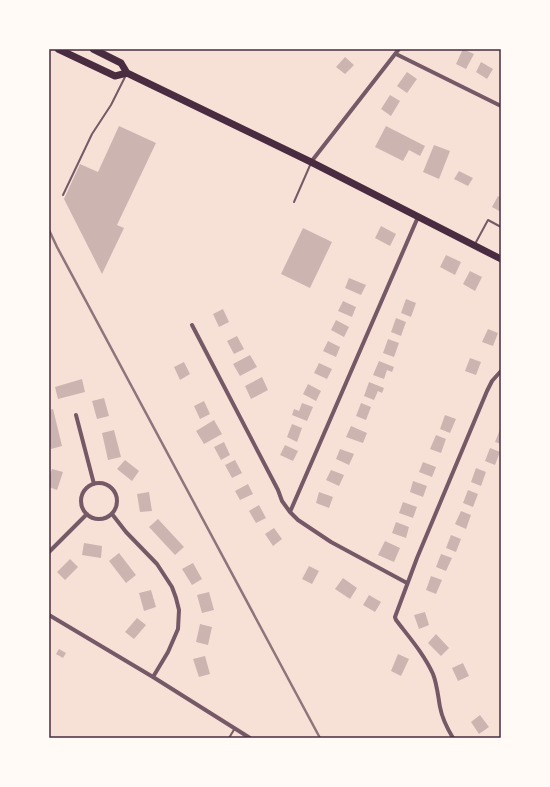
<svg xmlns="http://www.w3.org/2000/svg" width="550" height="787" viewBox="0 0 550 787" font-family="'Exo 2',sans-serif">
<style>
.building{fill:#ccb4b1}
.lines{fill:none;stroke-linecap:round;stroke-linejoin:round}
.service{stroke:#755966;stroke-width:2}
.minor{stroke:#755966;stroke-width:4}
.primary{stroke:#4a2c40;stroke-width:7}
.rail{stroke:#8f747c;stroke-width:2.5}
.neatline{fill:none;stroke:#4a2c40;stroke-width:1.5}
</style>
<rect width="100%" height="100%" fill="#f7e1d7"/>
<!-- building -->
<path class="building" d="M463,49L474,54L466,69L456,64Z
M345,57L354,65L345,74L336,67Z
M481,62L493,69L487,79L476,72Z
M407,72L417,79L407,93L397,86Z
M390,95L400,101L391,116L381,109Z
M119,126L156,143L117,225L124,228L102,274L64,199L80,164L98,172Z
M386,126L425,146L420,156L409,150L403,161L375,147Z
M434,145L450,151L439,179L423,172Z
M459,171L473,178L468,186L454,179Z
M498,196L501,198V212L492,207Z
M381,226L396,234L390,246L375,238Z
M303,228L332,242L310,288L281,274Z
M446,255L461,262L455,275L440,267Z
M470,271L482,277L475,291L463,284Z
M349,278L366,285L361,295L345,288Z
M406,299L416,303L411,317L401,313Z
M343,301L356,307L352,317L338,311Z
M223,309L229,322L219,327L213,314Z
M396,318L406,322L401,336L391,332Z
M336,320L349,327L344,337L331,330Z
M488,329L498,333L493,346L482,342Z
M237,336L244,349L234,354L227,341Z
M388,339L399,343L394,357L383,353Z
M328,341L340,347L336,357L323,351Z
M250,355L257,367L240,376L233,364Z
M470,358L481,362L476,375L465,371Z
M379,361L394,367L392,372L387,370L384,379L373,375Z
M184,362L190,374L180,380L174,367Z
M319,363L332,369L327,379L314,373Z
M262,377L268,390L251,399L245,386Z
M82,379L85,392L58,399L55,387Z
M369,382L384,388L382,393L378,391L374,400L364,396Z
M308,384L321,391L316,401L303,394Z
M104,398L109,416L97,419L92,401Z
M204,401L210,414L200,419L194,406Z
M302,403L313,407L307,421L292,415L294,409L299,411Z
M361,403L371,407L366,420L356,416Z
M53,409L62,446L51,449L49,443V410Z
M445,415L456,419L450,433L440,429Z
M214,420L222,434L204,444L196,431Z
M292,424L302,428L297,442L287,437Z
M351,426L367,433L363,443L346,437Z
M501,427V444L495,442Z
M114,430L121,457L108,460L102,433Z
M436,435L446,439L441,453L430,449Z
M224,442L230,455L221,460L214,447Z
M285,445L298,451L293,461L280,455Z
M490,448L500,452L495,465L485,461Z
M340,449L354,454L349,465L336,459Z
M125,460L139,471L132,481L117,469Z
M235,460L242,473L232,478L225,465Z
M423,462L436,467L432,477L419,472Z
M476,468L486,472L481,486L471,482Z
M52,469L63,472L57,490L49,487V477Z
M331,470L344,475L339,486L326,480Z
M413,481L427,486L423,497L410,492Z
M248,484L253,494L240,500L235,491Z
M468,490L478,494L473,507L463,503Z
M149,492L152,511L140,512L137,494Z
M319,492L333,497L329,508L316,503Z
M403,502L417,507L413,518L399,513Z
M259,505L266,518L256,523L249,511Z
M461,511L471,515L466,529L455,524Z
M158,519L184,547L175,555L149,527Z
M396,522L409,527L406,538L392,533Z
M274,528L282,539L273,546L265,534Z
M451,535L461,539L456,552L446,548Z
M385,541L400,548L394,562L378,555Z
M84,543L102,546L101,558L82,555Z
M119,553L136,575L126,583L109,561Z
M441,554L452,558L446,571L436,567Z
M70,559L78,567L65,580L57,572Z
M193,563L202,579L192,585L182,569Z
M309,566L319,571L312,584L302,579Z
M431,576L442,580L436,594L426,590Z
M343,578L357,588L350,599L335,589Z
M151,590L156,607L144,611L139,593Z
M209,592L214,610L202,613L197,595Z
M369,595L381,602L375,612L363,605Z
M425,612L429,625L419,629L414,615Z
M137,618L146,625L134,639L125,632Z
M200,624L212,627L208,645L196,642Z
M436,634L449,648L441,656L428,643Z
M59,649L66,653L63,658L56,654Z
M398,654L409,659L401,676L391,671Z
M205,656L210,674L199,677L193,659Z
M463,663L469,676L458,681L452,668Z
M480,715L489,727L479,734L471,722Z"/>
<g class="lines">
<!-- service -->
<path class="service" d="M63,195L92,134L111,105L126,75
M294,202L311,163
M475,244L488,220L501,227
M229,738L235,728"/>
<!-- minor -->
<path class="minor" d="M396,54L501,106
M311,162L399,49
M192,325L278,490L282,501L290,512L298,520L331,542L407,583
M76,415L94,484
M81 501a18 18 0 1 1 36 0a18 18 0 1 1-36 0Z
M290,512L418,217
M112,514L126,532L157,564L172,587L176,598L179,610L178,629L168,652L153,677
M49,552L87,514
M49,615L153,677L250,738
M453,738C447,728 442,718 440,707C438,696 437,684 433,674C424,654 409,637 396,620L395,617L417,558L487,391L492,381L501,371"/>
<!-- primary -->
<path class="primary" d="M58,49L115,76L127,73
M93,49L121,63L127,73L311,162L501,259"/>
<!-- rail -->
<path class="rail" d="M49,230L57,247L320,738"/>
</g>
<!-- border -->
<rect width="550" height="787" fill="none" stroke="#fffaf5" stroke-width="100"/>
<rect x="50" y="50" width="450" height="687" class="neatline"/>
</svg>
